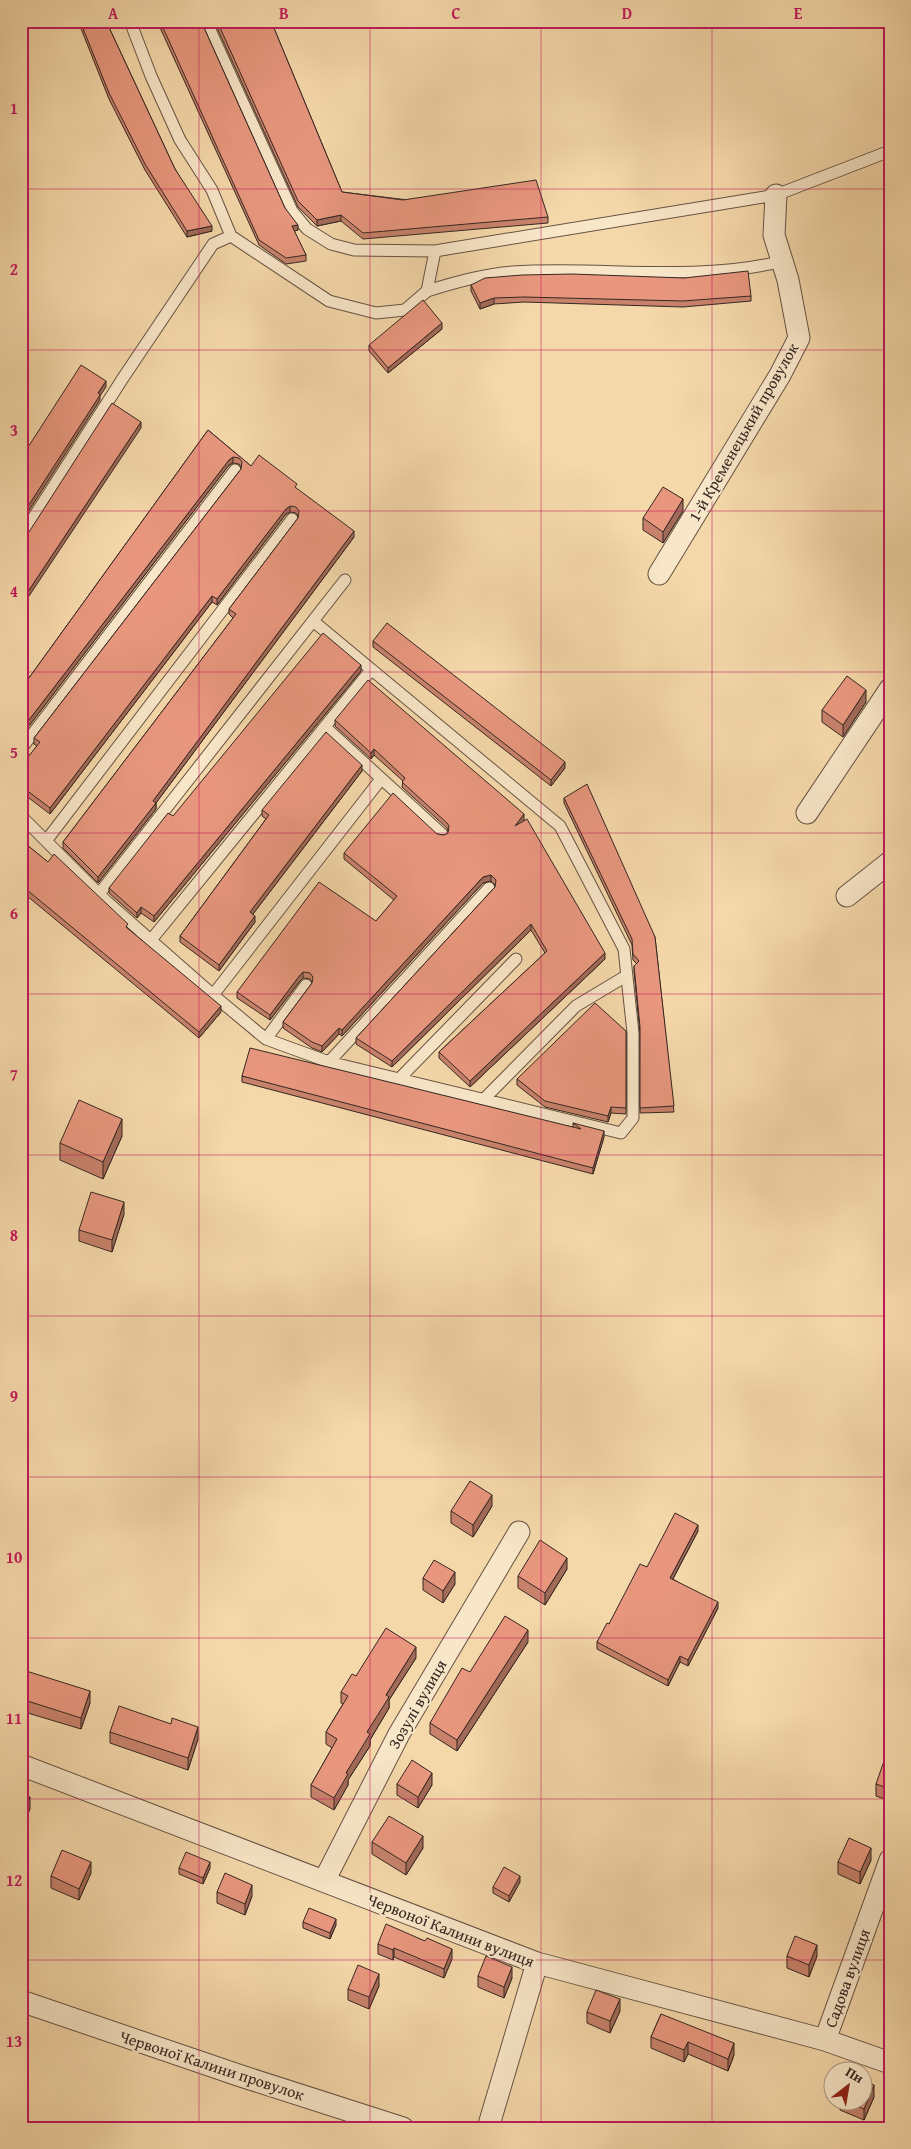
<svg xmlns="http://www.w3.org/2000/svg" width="911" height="2149" viewBox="0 0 911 2149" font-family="'Gentium Book Plus',serif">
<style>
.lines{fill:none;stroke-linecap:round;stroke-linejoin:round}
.lane-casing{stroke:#655343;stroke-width:13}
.street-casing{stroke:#655343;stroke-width:23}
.lane{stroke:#f8e6c8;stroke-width:11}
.street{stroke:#f8e6c8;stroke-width:21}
.wall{fill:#c8826c;stroke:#352721}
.shaded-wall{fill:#a26a58;stroke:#352721}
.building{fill:#e8977e;stroke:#352721}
.grid{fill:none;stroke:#c2185b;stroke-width:1;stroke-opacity:0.55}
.labels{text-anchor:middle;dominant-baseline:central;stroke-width:4;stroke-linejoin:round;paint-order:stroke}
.street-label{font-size:16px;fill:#352721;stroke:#f8e6c8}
.neatline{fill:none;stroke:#c2185b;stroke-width:2}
.grid-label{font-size:16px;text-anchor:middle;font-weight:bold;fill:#c2185b}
</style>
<rect width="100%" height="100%" fill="#f5d8aa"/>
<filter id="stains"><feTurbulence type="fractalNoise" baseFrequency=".004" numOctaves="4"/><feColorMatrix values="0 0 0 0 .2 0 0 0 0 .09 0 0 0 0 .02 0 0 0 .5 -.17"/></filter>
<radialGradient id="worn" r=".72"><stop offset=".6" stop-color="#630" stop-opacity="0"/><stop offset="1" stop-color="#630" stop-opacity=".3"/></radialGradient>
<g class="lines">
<!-- lane casing -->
<g class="lane-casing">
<path id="lane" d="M130,21L151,76L180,140L212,190L231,236
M206,21L292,211L307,229L331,244L354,250L435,251L776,195L890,151
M427,291C455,282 483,274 512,272C602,266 695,283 783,261
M21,537L123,378L213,244L231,236L329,301L376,313L405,310L427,291L435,251
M325,727L442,834
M21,749L235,470
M21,816L106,901L213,995L266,1039L329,1062L621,1133L633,1118V1033L624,949L560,826L313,621
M46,841L292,519
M99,894L345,580
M151,940L371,670
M213,995L381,779
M266,1039L306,985
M329,1062L489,888
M399,1079L516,959
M484,1099L576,1006L626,976"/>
</g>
<!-- street casing -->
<g class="street-casing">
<path id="street" d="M659,574L780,375L799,338L788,280L774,235L776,195
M807,813L890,689
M847,896L890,862
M21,1765L537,1963L825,2040L890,2063
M324,1881L399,1734L519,1532
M21,2001L241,2076L403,2128
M825,2040L890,1860
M488,2128L537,1963"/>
</g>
<!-- lane -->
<use href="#lane" class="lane"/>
<!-- street -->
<use href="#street" class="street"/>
</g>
<!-- wall -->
<path class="wall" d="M78,21H106L175,169L212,231L187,237L145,170L109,99Z
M157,21H201L285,208L298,230L294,231L306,255V261L286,264L259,245Z
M214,21H271L342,192L548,217V223L363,239L341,221L317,226L298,207Z
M684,278L751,296V301L683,307L524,302L494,304L480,309L471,291V285Z
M442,329L388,373L369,351V345Z
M208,430L251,466L297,489L354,537L156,803V809L98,883L63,848V842L233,618L229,614V609L298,518V516L296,513L290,512L286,514L217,605L212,602L50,814L21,792V766L37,746L34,744V738L241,469V467L239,464L233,463L229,465L22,735L21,734V689Z
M683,511L663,543L643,530V518Z
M373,641L565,768L551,786L373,647Z
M361,671L154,922L141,913L137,918L109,893V888L173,816Z
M866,702L843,737L822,722V710Z
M335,720L524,820L523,821L605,959L470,1087L439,1058V1052L545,953L531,930L392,1067L356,1044V1038L495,887V885L491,881L483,883L342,1036L339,1034L322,1052L312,1048L283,1028V1022L312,983V982L310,979L303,978L300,981L270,1020L237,998V992L376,921L394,900L344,859V853L437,834L444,835L448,833V831L447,828L402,787L403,781L374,755L371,759L335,726Z
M362,771L253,914L255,922L219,971L180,942V936L266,819L262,816V810Z
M564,798L655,937L674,1112L640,1113V1033L634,972V966L637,964L633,960L632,945L564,803Z
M21,840L128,928L221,1012L199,1038L21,891Z
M626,1031V1114L611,1113L608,1122L545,1107L517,1085V1079Z
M242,1076L573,1127V1123L604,1137L593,1174L242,1082Z
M122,1136L103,1179L60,1160V1143Z
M124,1214L112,1252L79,1241V1230Z
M492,1506L473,1537L451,1523V1511Z
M698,1531L673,1579L718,1608L688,1666L680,1662L668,1686L597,1649V1642L647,1567Z
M567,1569L545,1605L518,1588V1576Z
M423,1578L455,1584L443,1603L423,1590Z
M528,1642L457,1751L430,1734V1723L470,1672Z
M416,1658L389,1700V1708L370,1740V1746L348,1780V1785L334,1810L311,1797V1785L332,1748L326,1744V1732L343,1704L341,1703V1692L356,1676Z
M21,1674L90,1703L81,1729L21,1711Z
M110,1732L198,1739L188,1770L110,1743Z
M890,1763V1801L876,1796V1784Z
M397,1784L432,1785L418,1808L397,1795Z
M372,1842L423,1848L406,1875L372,1854Z
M871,1860L860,1884L838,1874V1862Z
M179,1868H210L203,1884L179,1874Z
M91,1873L79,1900L51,1888V1876Z
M520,1882L509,1902L493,1893V1887Z
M217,1892L252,1896L245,1915L217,1903Z
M303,1922L336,1925L330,1939L303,1928Z
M378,1944L452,1959L444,1978L394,1957L393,1960L378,1954Z
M787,1956H817L809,1977L787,1968Z
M478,1976L512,1978L504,1998L478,1987Z
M379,1986L369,2009L348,2000V1989Z
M620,2011L610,2033L587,2023V2012Z
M661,2014L734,2055L728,2071L688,2054L684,2062L651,2048V2037Z
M874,2097L864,2120L840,2110V2102H864Z"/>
<!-- shaded-wall -->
<path class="shaded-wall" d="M341,215V221L317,226V220Z
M298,225V230L292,232V226Z
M212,226V231L187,237V231Z
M494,298V304L480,309V303Z
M442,323V329L388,373V368Z
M106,381V387L100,396V400L21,523V517Z
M141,422V428L21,608V602Z
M233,457V463L229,465L22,735V729L229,460Z
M683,499V511L663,543V532Z
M290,506V512L286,514L217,605V599L286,509Z
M354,531V537L153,807V801Z
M212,596V602L50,814V808Z
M361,665V671L154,922V916Z
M866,690V702L843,737V725Z
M374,749V755L371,759V753Z
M565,762V768L551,786V780Z
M362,765V771L250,918V912Z
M156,803V809L98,883V877Z
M524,814V820L515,832V826Z
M491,875V881L483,883L342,1036V1030L483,877Z
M141,907V913L137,918V913Z
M255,916V922L219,971V965Z
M531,924V930L392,1067V1061Z
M605,953V959L470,1087V1081Z
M303,972V978L300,981L270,1020V1015L300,975Z
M221,1006V1012L199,1038V1032Z
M339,1028V1034L322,1052V1046Z
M611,1107V1113L608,1122V1116Z
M122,1119V1136L103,1179V1162Z
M604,1131V1137L593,1174V1168Z
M124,1202V1214L112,1252V1240Z
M492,1495V1506L473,1537V1525Z
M698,1525V1531L670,1584V1578Z
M567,1558V1569L545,1605V1593Z
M455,1572V1584L443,1603V1591Z
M718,1602V1608L688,1666V1660Z
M528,1630V1642L457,1751V1740Z
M416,1647V1658L389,1700V1708L370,1740V1746L348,1780V1785L334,1810V1798L346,1773L386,1695Z
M680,1656V1662L668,1686V1680Z
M90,1691V1703L81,1729V1718Z
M198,1727V1739L188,1770V1758Z
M432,1773V1785L418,1808V1797Z
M30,1797V1809L21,1831V1819Z
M423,1836V1848L406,1875V1863Z
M871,1848V1860L860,1884V1872Z
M91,1862V1873L79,1900V1889Z
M210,1862V1868L203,1884V1878Z
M520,1876V1882L509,1902V1896Z
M252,1885V1896L245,1915V1904Z
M336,1919V1925L330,1939V1933Z
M817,1945V1956L809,1977V1965Z
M394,1948V1957L393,1960V1950Z
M452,1949V1959L444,1978V1969Z
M512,1967V1978L504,1998V1987Z
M379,1974V1986L369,2009V1997Z
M620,1999V2011L610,2033V2021Z
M688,2042V2054L684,2062V2050Z
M734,2043V2055L728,2071V2059Z
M874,2085V2097L864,2120V2109Z"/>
<!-- building -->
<path class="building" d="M80,21H106L175,169L212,226L187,231L145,164L109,93Z
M160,21H201L285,208L298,225L292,226L306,255L286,258L259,240Z
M217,21H271L342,192L403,200L536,180L548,217L363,233L341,215L317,220L298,201Z
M748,271L751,296L683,301L524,297L494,298L480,303L471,285L485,278L522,275L572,274L684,278Z
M423,300L442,323L388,368L369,345Z
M81,365L106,381L98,393L100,395L21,517V458Z
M112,403L141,422L21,602V539L27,535Z
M208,430L251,466L259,455L297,484L295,487L354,531L153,801L156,803L98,877L63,842L236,614L229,609L298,518L299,511L296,507L290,506L286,509L217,599L212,596L50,808L21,786V766L40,742L34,738L241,469L242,462L239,458L233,457L229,460L22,729L21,728V689Z
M663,487L683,499L663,532L643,518Z
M387,623L565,762L551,780L373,641Z
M323,633L361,665L154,916L141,907L137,913L109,888L168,813L173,816Z
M847,676L866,690L843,725L822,710Z
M368,680L524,814L515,826L527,819L605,953L470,1081L439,1052L547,951L531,924L392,1061L356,1038L495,887L496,880L491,875L483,877L342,1030L339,1028L322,1046L312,1042L283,1022L312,983L313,977L310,973L303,972L300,975L270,1015L237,992L319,882L376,921L397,896L344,853L393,793L437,834L444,835L448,833L449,826L447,823L402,782L405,778L374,749L371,753L335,720Z
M326,732L362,765L250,912L255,916L219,965L180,936L269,815L262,810Z
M587,784L655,937L674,1106L640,1108V1027L634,966L639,961L633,954L632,939L564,798Z
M21,840L48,862L54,854L128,924L126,927L221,1006L199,1032L21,885Z
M595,1003L626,1031V1108L611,1107L608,1116L545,1101L517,1079Z
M250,1048L581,1129L573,1123L604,1131L593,1168L242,1076Z
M79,1100L122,1119L103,1162L60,1143Z
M91,1192L124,1202L112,1240L79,1230Z
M470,1481L492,1495L473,1525L451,1511Z
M675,1513L698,1525L670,1578L718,1602L688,1660L680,1656L668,1680L597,1642L607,1623L609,1624L640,1564L647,1567Z
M540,1540L567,1558L545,1593L518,1576Z
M434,1560L455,1572L443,1591L423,1578Z
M505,1616L528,1630L457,1740L430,1723L462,1668L470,1672Z
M386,1628L416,1647L386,1695L389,1697L367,1732L370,1734L346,1773L348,1774L334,1798L311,1785L337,1739L326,1732L348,1696L341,1692L352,1674L356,1676Z
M23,1670L90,1691L81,1718L21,1699V1674Z
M119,1706L171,1724L172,1718L198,1727L188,1758L110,1732Z
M412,1760L432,1773L418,1797L397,1784Z
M884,1761L890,1763V1789L876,1784Z
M21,1793L30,1797L21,1819Z
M389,1816L423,1836L406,1863L372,1842Z
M849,1838L871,1848L860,1872L838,1862Z
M62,1850L91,1862L79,1889L51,1876Z
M186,1852L210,1862L203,1878L179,1868Z
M504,1867L520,1876L509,1896L493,1887Z
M225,1873L252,1885L245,1904L217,1892Z
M309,1908L336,1919L330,1933L303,1922Z
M386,1924L425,1941L427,1938L452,1949L444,1969L394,1948L393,1950L378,1944Z
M795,1936L817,1945L809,1965L787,1956Z
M486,1956L512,1967L504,1987L478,1976Z
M358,1965L379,1974L369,1997L348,1989Z
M596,1990L620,1999L610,2021L587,2012Z
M661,2014L734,2043L728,2059L688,2042L684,2050L651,2037Z
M864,2081L874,2085L864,2109L847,2102H864Z"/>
<!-- grid -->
<path class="grid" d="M199,21V2128M370,21V2128M541,21V2128M712,21V2128M21,189H890M21,350H890M21,511H890M21,672H890M21,833H890M21,994H890M21,1155H890M21,1316H890M21,1477H890M21,1638H890M21,1799H890M21,1960H890"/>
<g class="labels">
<!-- street labels -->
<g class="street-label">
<text transform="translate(743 432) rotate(-60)">1-й Кременецький провулок</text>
<text transform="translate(417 1704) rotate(-60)">Зозулі вулиця</text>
<text transform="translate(451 1930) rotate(21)">Червоної Калини вулиця</text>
<text transform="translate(847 1978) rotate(-70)">Садова вулиця</text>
<text transform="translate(212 2065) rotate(18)">Червоної Калини провулок</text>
</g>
</g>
<!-- margin -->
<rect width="911" height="2149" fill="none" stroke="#f5d8aa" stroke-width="55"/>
<!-- north arrow -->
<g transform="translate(848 2086) rotate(31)"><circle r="24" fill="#f8e6c8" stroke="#aa9a85"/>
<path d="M0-4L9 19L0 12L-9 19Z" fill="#8f2418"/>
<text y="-8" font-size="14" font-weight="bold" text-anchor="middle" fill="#352721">Пн</text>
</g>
<rect x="28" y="28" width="856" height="2094" class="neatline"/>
<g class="grid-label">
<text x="113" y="19">A</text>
<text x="284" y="19">B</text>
<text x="456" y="19">C</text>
<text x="627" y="19">D</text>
<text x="798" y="19">E</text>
<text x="14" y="114">1</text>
<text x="14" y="275">2</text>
<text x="14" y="436">3</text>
<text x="14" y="597">4</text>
<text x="14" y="758">5</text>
<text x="14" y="919">6</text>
<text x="14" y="1080">7</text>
<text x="14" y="1241">8</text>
<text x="14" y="1402">9</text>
<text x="14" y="1563">10</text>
<text x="14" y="1724">11</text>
<text x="14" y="1886">12</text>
<text x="14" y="2047">13</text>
</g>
<rect width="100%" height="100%" filter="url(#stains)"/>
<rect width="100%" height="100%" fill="url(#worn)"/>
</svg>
